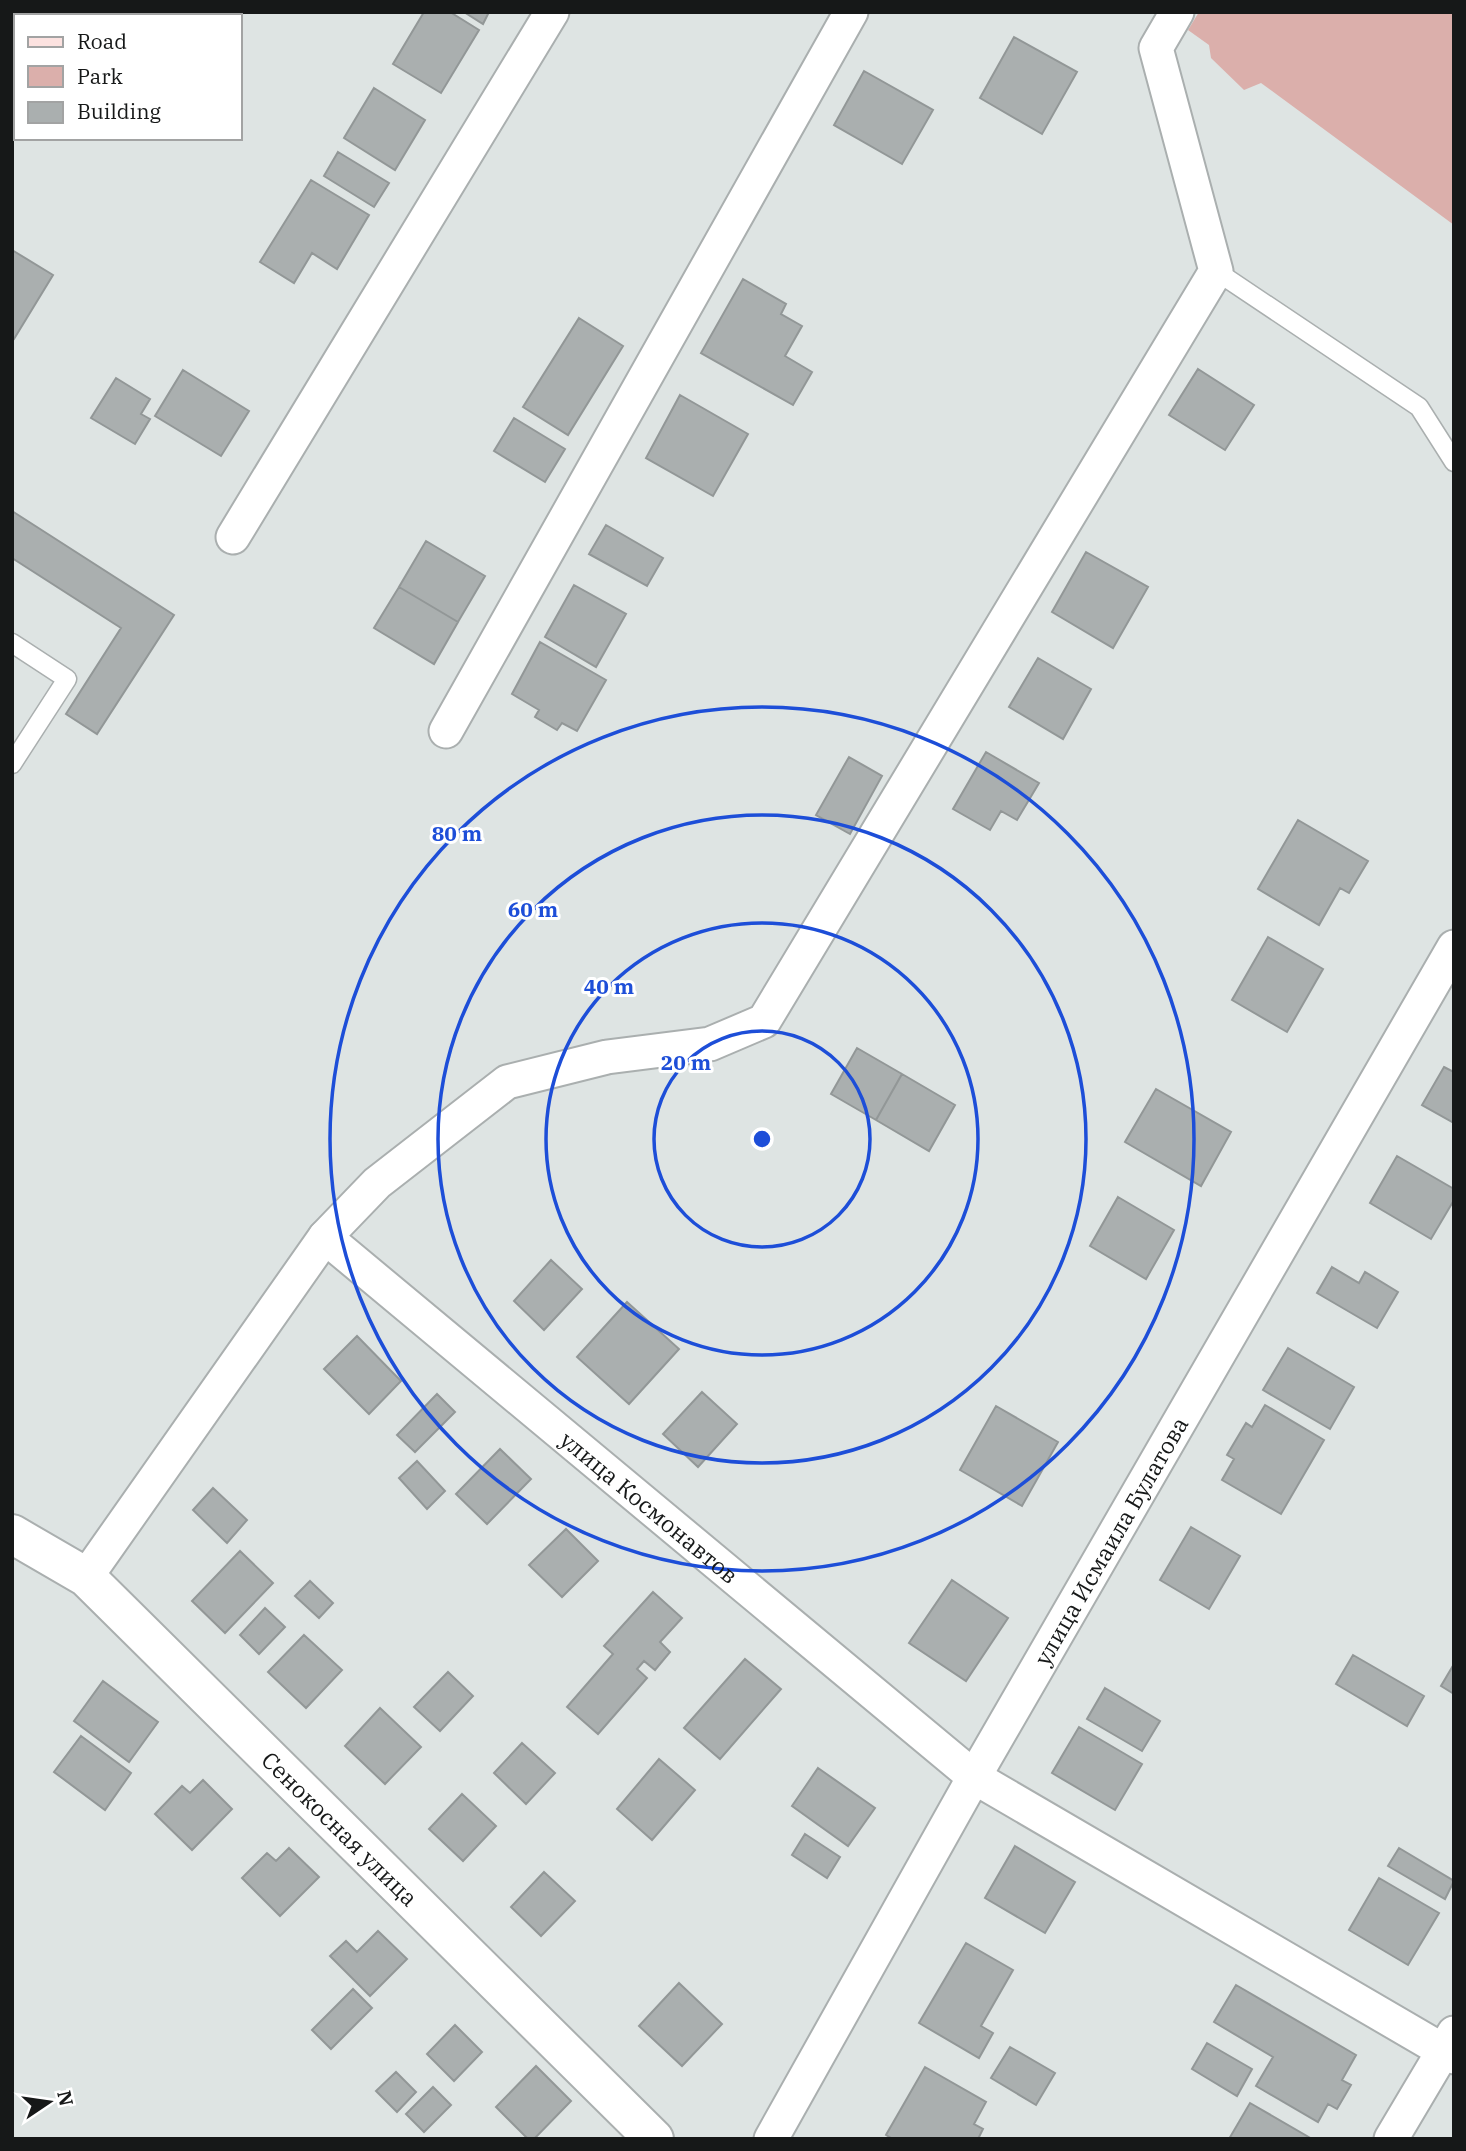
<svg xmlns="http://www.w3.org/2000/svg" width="1466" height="2151" viewBox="0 0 1466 2151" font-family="'IBM Plex Serif',serif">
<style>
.green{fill:#dbafab}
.building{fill:#aaafaf;stroke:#929797;stroke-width:2}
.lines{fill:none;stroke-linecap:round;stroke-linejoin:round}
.service-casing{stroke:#aaafaf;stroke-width:21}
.minor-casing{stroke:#aaafaf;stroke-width:37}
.tertiary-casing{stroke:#aaafaf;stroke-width:42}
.secondary-casing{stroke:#aaafaf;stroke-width:42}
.service{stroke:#fff;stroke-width:18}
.minor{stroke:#fff;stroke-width:33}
.tertiary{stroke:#fff;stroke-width:38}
.secondary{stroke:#fce2e0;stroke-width:38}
.ring{fill:none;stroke:#1d4ed8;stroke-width:3.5}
.labels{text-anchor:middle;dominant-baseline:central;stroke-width:6;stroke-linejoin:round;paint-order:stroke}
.street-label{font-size:23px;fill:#161818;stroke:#fff}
.centre{fill:#1d4ed8;stroke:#fff;stroke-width:3.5}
.ring-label{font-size:21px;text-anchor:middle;font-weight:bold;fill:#1d4ed8;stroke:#fff;stroke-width:6;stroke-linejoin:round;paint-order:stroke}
</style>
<rect width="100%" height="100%" fill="#dee4e3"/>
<!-- green -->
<path class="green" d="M1199,12H1454V225L1261,83L1244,90L1211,58L1209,45L1188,30Z"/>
<!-- building -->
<path class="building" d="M146,12H214L212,16H152Z
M424,12H450L479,30L441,93L393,64Z
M464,12H489L483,24Z
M1014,37L1077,72L1042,134L980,98Z
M864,71L933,110L902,164L834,125Z
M374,88L425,120L395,170L344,138Z
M338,152L389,183L374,207L324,176Z
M311,180L369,215L337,269L312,253L294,283L260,262Z
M12,250L53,275L14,339L12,338Z
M743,279L786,304L781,314L802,326L785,356L812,372L793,405L701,353Z
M579,318L623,346L568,435L523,407Z
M1198,369L1254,405L1225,450L1169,415Z
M183,370L249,411L221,456L155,416Z
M116,378L150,399L141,414L150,419L135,444L91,418Z
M680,395L748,434L713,496L646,458Z
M514,418L565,449L545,482L494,451Z
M12,511L174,615L97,734L66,714L121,628L12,558Z
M606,525L663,558L647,586L589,554Z
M426,541L485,576L458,622L399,587Z
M1086,552L1148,587L1113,648L1052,612Z
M574,585L626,614L596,667L545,637Z
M399,587L458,622L434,664L374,628Z
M540,642L606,680L577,731L562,723L557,730L535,717L539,710L512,694Z
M1038,658L1091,689L1063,739L1009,707Z
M986,752L1039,783L1017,820L1001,811L990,830L953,809Z
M849,757L882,776L850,834L816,815Z
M1298,820L1368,861L1349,893L1340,888L1319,925L1258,889Z
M1268,937L1323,969L1287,1032L1232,1000Z
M857,1048L902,1074L876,1120L831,1094Z
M1444,1067L1454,1072V1123L1422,1105Z
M902,1074L955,1105L929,1151L876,1120Z
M1156,1089L1231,1132L1201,1186L1125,1142Z
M1397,1156L1454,1189V1200L1431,1239L1370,1203Z
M1118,1197L1174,1230L1146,1279L1090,1246Z
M551,1260L582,1289L544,1330L514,1301Z
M1332,1267L1359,1283L1365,1272L1398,1292L1377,1328L1317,1293Z
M627,1302L679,1349L629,1404L577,1357Z
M357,1336L401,1381L369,1414L324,1369Z
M1288,1348L1354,1387L1330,1429L1263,1390Z
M702,1392L737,1424L698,1467L663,1434Z
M437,1394L455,1412L415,1452L397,1435Z
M1265,1405L1324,1440L1281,1514L1222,1480L1234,1459L1227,1455L1246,1423L1252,1427Z
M996,1406L1058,1442L1022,1506L960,1470Z
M500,1449L531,1479L487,1524L456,1494Z
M417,1461L445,1491L427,1509L399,1478Z
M213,1488L247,1520L227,1543L193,1510Z
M1191,1527L1240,1556L1209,1609L1160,1580Z
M566,1529L598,1561L562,1597L529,1565Z
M240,1551L273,1583L225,1633L192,1601Z
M952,1580L1008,1618L966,1681L909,1643Z
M310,1581L333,1603L319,1618L295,1596Z
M653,1592L682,1618L660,1642L670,1652L655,1670L644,1661L637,1669L647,1678L598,1734L567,1707L613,1654L604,1646Z
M265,1608L285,1627L259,1654L240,1635Z
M304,1635L342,1670L306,1708L268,1672Z
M1353,1655L1424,1696L1407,1726L1336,1684Z
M745,1659L781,1689L720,1759L684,1728Z
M1454,1664V1694L1441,1686Z
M448,1672L473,1696L440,1731L414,1707Z
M103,1681L158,1722L129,1762L74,1721Z
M1105,1688L1160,1721L1142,1751L1087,1719Z
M380,1708L421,1747L385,1784L345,1746Z
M1079,1727L1142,1764L1115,1810L1052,1773Z
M81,1736L131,1773L105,1810L54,1772Z
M522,1743L555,1773L526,1804L494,1773Z
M659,1759L695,1790L652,1840L617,1809Z
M818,1768L875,1808L848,1846L792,1806Z
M203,1780L232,1809L192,1850L155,1814L182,1786L190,1793Z
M462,1794L496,1826L463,1861L429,1829Z
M805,1834L840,1857L827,1878L792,1855Z
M1015,1846L1075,1882L1045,1933L985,1898Z
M289,1848L319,1877L280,1916L242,1878L267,1853L276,1861Z
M1399,1848L1454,1881L1445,1899L1388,1866Z
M544,1872L575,1901L541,1936L511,1907Z
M1379,1878L1439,1913L1408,1965L1349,1930Z
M378,1931L407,1959L370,1996L330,1956L346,1941L357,1952Z
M966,1943L1013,1970L981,2026L993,2033L979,2058L919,2023Z
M679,1983L722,2024L682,2066L639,2026Z
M1236,1985L1356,2055L1342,2080L1351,2085L1337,2109L1328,2104L1318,2122L1256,2086L1273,2057L1214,2022Z
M353,1989L372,2008L331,2049L312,2030Z
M455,2025L482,2052L454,2081L427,2054Z
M1207,2043L1252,2069L1237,2096L1192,2069Z
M1010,2047L1055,2073L1036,2105L991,2078Z
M536,2066L571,2101L534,2139H528L496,2107Z
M925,2067L986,2102L974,2124L983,2129L978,2139H893L886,2135Z
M396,2072L416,2092L397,2112L376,2091Z
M433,2087L451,2105L424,2132L406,2114Z
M1250,2103L1312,2139H1229Z"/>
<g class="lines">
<!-- service casing -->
<g class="service-casing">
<path id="service" d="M1216,271L1419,407L1454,462
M12,643L67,679L12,764"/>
</g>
<!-- minor casing -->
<g class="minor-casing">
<g id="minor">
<path d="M233,537L552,12"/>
<path d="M446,731L851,12"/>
<path id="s1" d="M325,1237L974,1777L1454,2057"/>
<path d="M86,1577L325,1237L377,1183L507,1082L607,1057L710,1044L764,1021L1216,271L1156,48L1177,12"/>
<path id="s2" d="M771,2139L974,1777L1454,947"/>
<path d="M1391,2139L1454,2033"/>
</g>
</g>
<!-- tertiary casing -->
<g class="tertiary-casing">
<g id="tertiary">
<path id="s3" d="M12,1534L86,1577L654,2139"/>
</g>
</g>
<!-- secondary casing -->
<g class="secondary-casing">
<path id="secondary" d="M32,16L34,12
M12,48L16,42"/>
</g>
<!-- service -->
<use href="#service" class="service"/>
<!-- minor -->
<use href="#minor" class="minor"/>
<!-- tertiary -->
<use href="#tertiary" class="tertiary"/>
<!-- secondary -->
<use href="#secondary" class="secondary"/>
</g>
<!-- distance rings -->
<g class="ring">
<circle cx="762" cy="1139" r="108"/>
<circle cx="762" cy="1139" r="216"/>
<circle cx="762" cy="1139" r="324"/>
<circle cx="762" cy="1139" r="432"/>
</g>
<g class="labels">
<!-- street labels -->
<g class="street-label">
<text stroke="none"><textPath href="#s1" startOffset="422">улица Космонавтов</textPath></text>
<text stroke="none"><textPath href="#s2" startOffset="688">улица Исмаила Булатова</textPath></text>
<text stroke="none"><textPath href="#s3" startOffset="443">Сенокосная улица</textPath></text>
</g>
</g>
<circle cx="762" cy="1139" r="10" class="centre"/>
<g class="ring-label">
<text x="457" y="841">80 m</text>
<text x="533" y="917">60 m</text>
<text x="609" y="994">40 m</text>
<text x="686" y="1070">20 m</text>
</g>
<!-- border -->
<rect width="1466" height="2151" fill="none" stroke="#161818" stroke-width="28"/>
<!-- legend -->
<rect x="14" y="14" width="228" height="126" fill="#ffffff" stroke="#a2a3a3" stroke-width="2"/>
<rect x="28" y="37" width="35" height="10" fill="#fce2e0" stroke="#a2a3a3" stroke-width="2"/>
<text x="77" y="49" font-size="21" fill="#161818">Road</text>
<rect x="28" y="66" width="35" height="21" fill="#dbafab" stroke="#a2a3a3" stroke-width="2"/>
<text x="77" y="84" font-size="21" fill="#161818">Park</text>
<rect x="28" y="102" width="35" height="21" fill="#aaafaf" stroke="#a2a3a3" stroke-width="2"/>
<text x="77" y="119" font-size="21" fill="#161818">Building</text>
<!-- north arrow -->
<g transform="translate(49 2102) rotate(77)" stroke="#ffffff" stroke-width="5" paint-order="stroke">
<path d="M0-5L12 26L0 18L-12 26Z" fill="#161818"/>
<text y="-10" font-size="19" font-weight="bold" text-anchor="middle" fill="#161818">N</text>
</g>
</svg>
